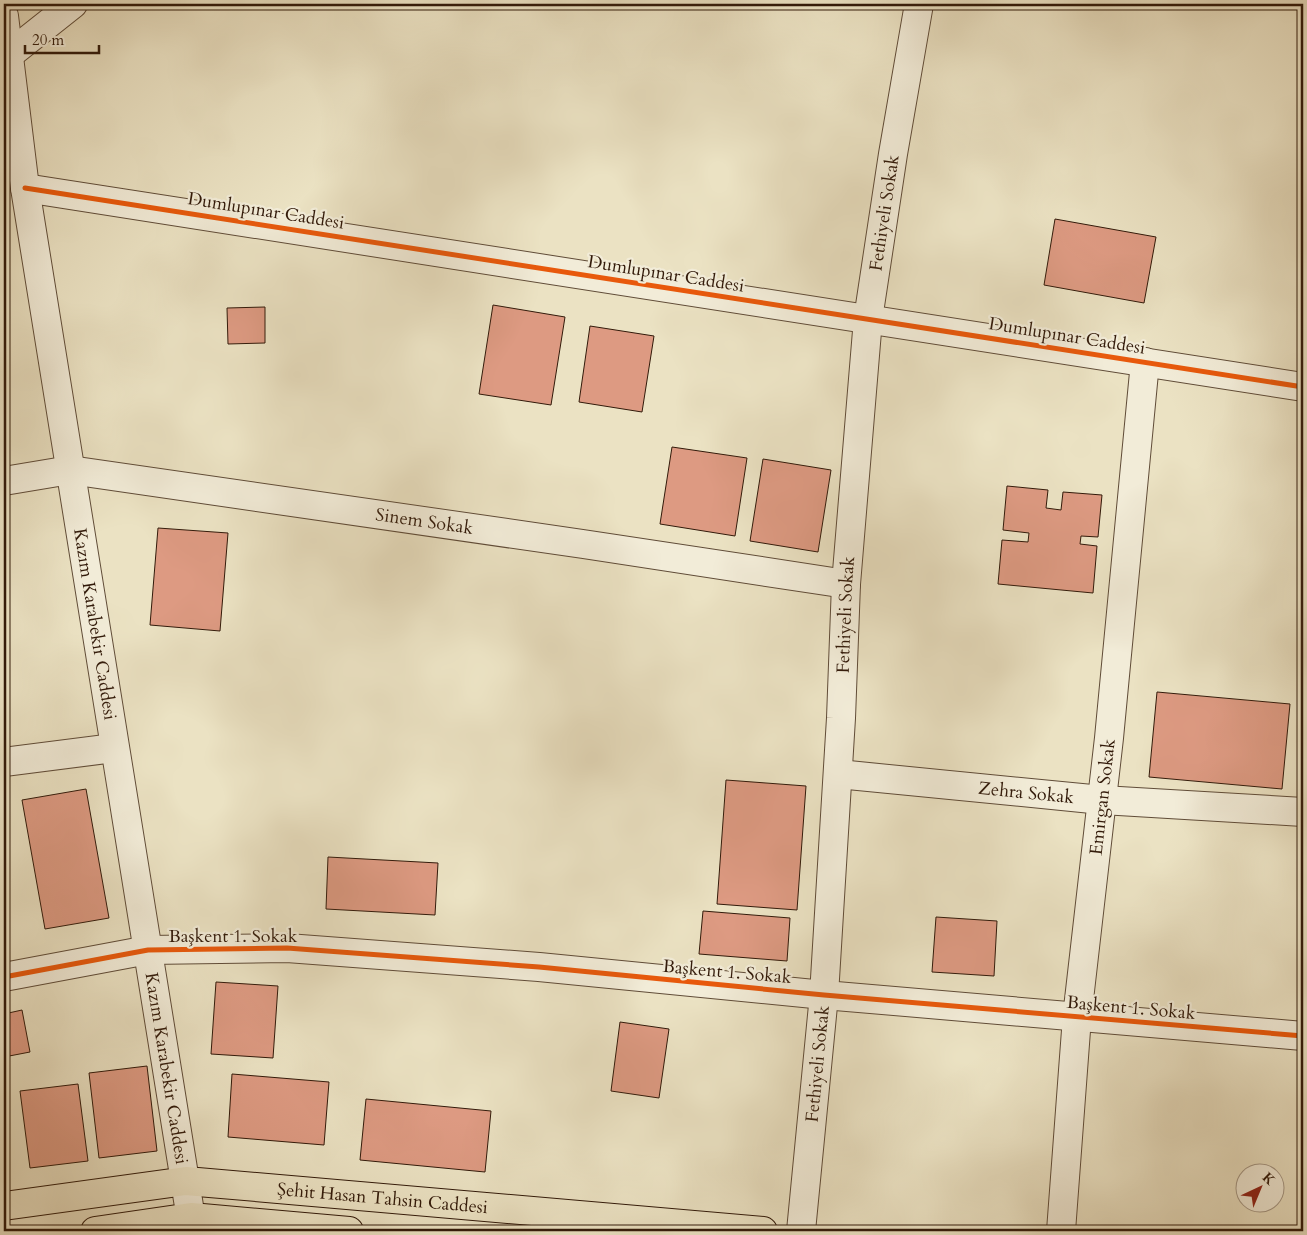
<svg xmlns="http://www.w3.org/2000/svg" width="1307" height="1235" viewBox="0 0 1307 1235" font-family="Cardo,serif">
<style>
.building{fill:#dd9a82;stroke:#321a0a}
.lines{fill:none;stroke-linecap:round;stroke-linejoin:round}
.minor-casing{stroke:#604c38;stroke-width:30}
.major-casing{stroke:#321a0a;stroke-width:30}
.minor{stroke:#f2ecd8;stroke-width:28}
.major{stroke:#ebe2c3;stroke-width:28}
.cycleway-casing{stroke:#f2ecd8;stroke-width:8}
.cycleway{stroke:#e8590c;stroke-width:5}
.labels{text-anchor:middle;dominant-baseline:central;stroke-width:4.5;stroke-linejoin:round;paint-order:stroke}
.street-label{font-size:18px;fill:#321a0a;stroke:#f2ecd8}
</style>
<rect width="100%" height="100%" fill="#ebe2c3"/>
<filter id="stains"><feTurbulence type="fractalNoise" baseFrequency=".004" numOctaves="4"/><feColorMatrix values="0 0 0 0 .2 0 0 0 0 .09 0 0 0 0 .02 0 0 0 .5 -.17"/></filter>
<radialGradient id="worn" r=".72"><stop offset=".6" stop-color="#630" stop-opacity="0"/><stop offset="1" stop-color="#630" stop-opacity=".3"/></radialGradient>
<!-- building -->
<path class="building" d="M1055,219L1156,237L1144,303L1044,285Z
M493,305L565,317L551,405L479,394Z
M265,307V343L228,344L227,308Z
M590,326L654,336L642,412L579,402Z
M672,447L747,458L735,536L660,524Z
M763,459L831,470L818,552L750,541Z
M1007,486L1048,490L1046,508L1061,510L1063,492L1102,495L1098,537L1081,536L1080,544L1097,546L1093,593L998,584L1002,540L1028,542L1029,533L1003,530Z
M158,528L228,533L220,631L150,625Z
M1157,692L1290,704L1282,789L1149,777Z
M726,780L806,786L797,910L717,904Z
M86,789L109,918L45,929L22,800Z
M328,857L438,863L435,915L326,909Z
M703,911L790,918L787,961L699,954Z
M936,917L997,921L994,976L932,972Z
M216,982L278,986L273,1058L211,1054Z
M22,1010L30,1052L4,1057V1014Z
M620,1022L669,1029L659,1098L611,1091Z
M147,1066L157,1151L99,1158L89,1073Z
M232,1074L329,1082L324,1145L228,1137Z
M78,1084L88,1161L30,1168L20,1091Z
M366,1099L491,1111L485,1172L360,1160Z"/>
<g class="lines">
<!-- minor casing -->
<g class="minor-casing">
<g id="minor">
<path id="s1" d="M4,16L25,188L193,1231"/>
<path d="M10,54L73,4"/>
<path d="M25,188L1303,387"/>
<path id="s2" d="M4,481L70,470L583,544L846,584"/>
<path d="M4,762L114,748"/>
<path id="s3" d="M838,774L1102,800L1303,812"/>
<path d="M4,977L148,950L287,948L539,967L824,995L1303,1036"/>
<path id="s4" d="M801,1231L824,995L841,718L846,584L868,319L893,154L919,4"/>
<path id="s5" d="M1061,1231L1077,1017L1109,738L1145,362"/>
</g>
</g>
<!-- major casing -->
<g class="major-casing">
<g id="major">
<path id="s6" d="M4,1206L186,1181L763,1231"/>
<path d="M95,1231L191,1217L349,1231"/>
</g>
</g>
<!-- minor -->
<use href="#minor" class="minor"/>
<!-- major -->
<use href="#major" class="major"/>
<!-- cycleway casing -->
<g class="cycleway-casing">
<path id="cycleway" d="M25,188L1303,387
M4,977L148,950L287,948L539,967L824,995L1303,1036"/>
</g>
<!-- cycleway -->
<use href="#cycleway" class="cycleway"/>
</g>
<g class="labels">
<!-- street labels -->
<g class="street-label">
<text transform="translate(266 211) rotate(9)">Dumlupınar Caddesi</text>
<text stroke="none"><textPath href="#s4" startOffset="1022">Fethiyeli Sokak</textPath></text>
<text transform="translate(666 274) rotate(9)">Dumlupınar Caddesi</text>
<text transform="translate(1067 336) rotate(9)">Dumlupınar Caddesi</text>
<text stroke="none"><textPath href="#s2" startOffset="425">Sinem Sokak</textPath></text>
<text stroke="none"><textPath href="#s4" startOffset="618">Fethiyeli Sokak</textPath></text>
<text stroke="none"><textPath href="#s1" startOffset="615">Kazım Karabekir Caddesi</textPath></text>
<text stroke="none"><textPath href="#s3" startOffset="189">Zehra Sokak</textPath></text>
<text stroke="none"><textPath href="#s5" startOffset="436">Emirgan Sokak</textPath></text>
<text x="233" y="936">Başkent 1. Sokak</text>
<text transform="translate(727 972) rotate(5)">Başkent 1. Sokak</text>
<text transform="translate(1131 1008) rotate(5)">Başkent 1. Sokak</text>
<text stroke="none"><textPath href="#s4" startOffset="168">Fethiyeli Sokak</textPath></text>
<text stroke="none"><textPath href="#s1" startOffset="1065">Kazım Karabekir Caddesi</textPath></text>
<text stroke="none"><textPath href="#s6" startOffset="381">Şehit Hasan Tahsin Caddesi</textPath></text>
</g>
</g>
<!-- margin -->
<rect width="1307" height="1235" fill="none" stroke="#ebe2c3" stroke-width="20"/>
<rect x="5" y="5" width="1297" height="1225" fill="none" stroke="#321a0a" stroke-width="2.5"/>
<rect x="10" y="10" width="1287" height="1215" fill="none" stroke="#321a0a"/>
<!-- north arrow -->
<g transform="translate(1260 1188) rotate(44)"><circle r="24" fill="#f2ecd8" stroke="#a59886"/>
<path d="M0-4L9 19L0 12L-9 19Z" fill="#8f2418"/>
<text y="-8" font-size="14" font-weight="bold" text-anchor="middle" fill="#321a0a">K</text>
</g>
<!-- scale -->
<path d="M25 45v8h74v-8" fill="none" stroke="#321a0a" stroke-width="2.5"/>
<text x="32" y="45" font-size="15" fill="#321a0a" stroke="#f2ecd8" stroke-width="4" paint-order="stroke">20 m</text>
<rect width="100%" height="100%" filter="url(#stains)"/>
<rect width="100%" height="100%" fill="url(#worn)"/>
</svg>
